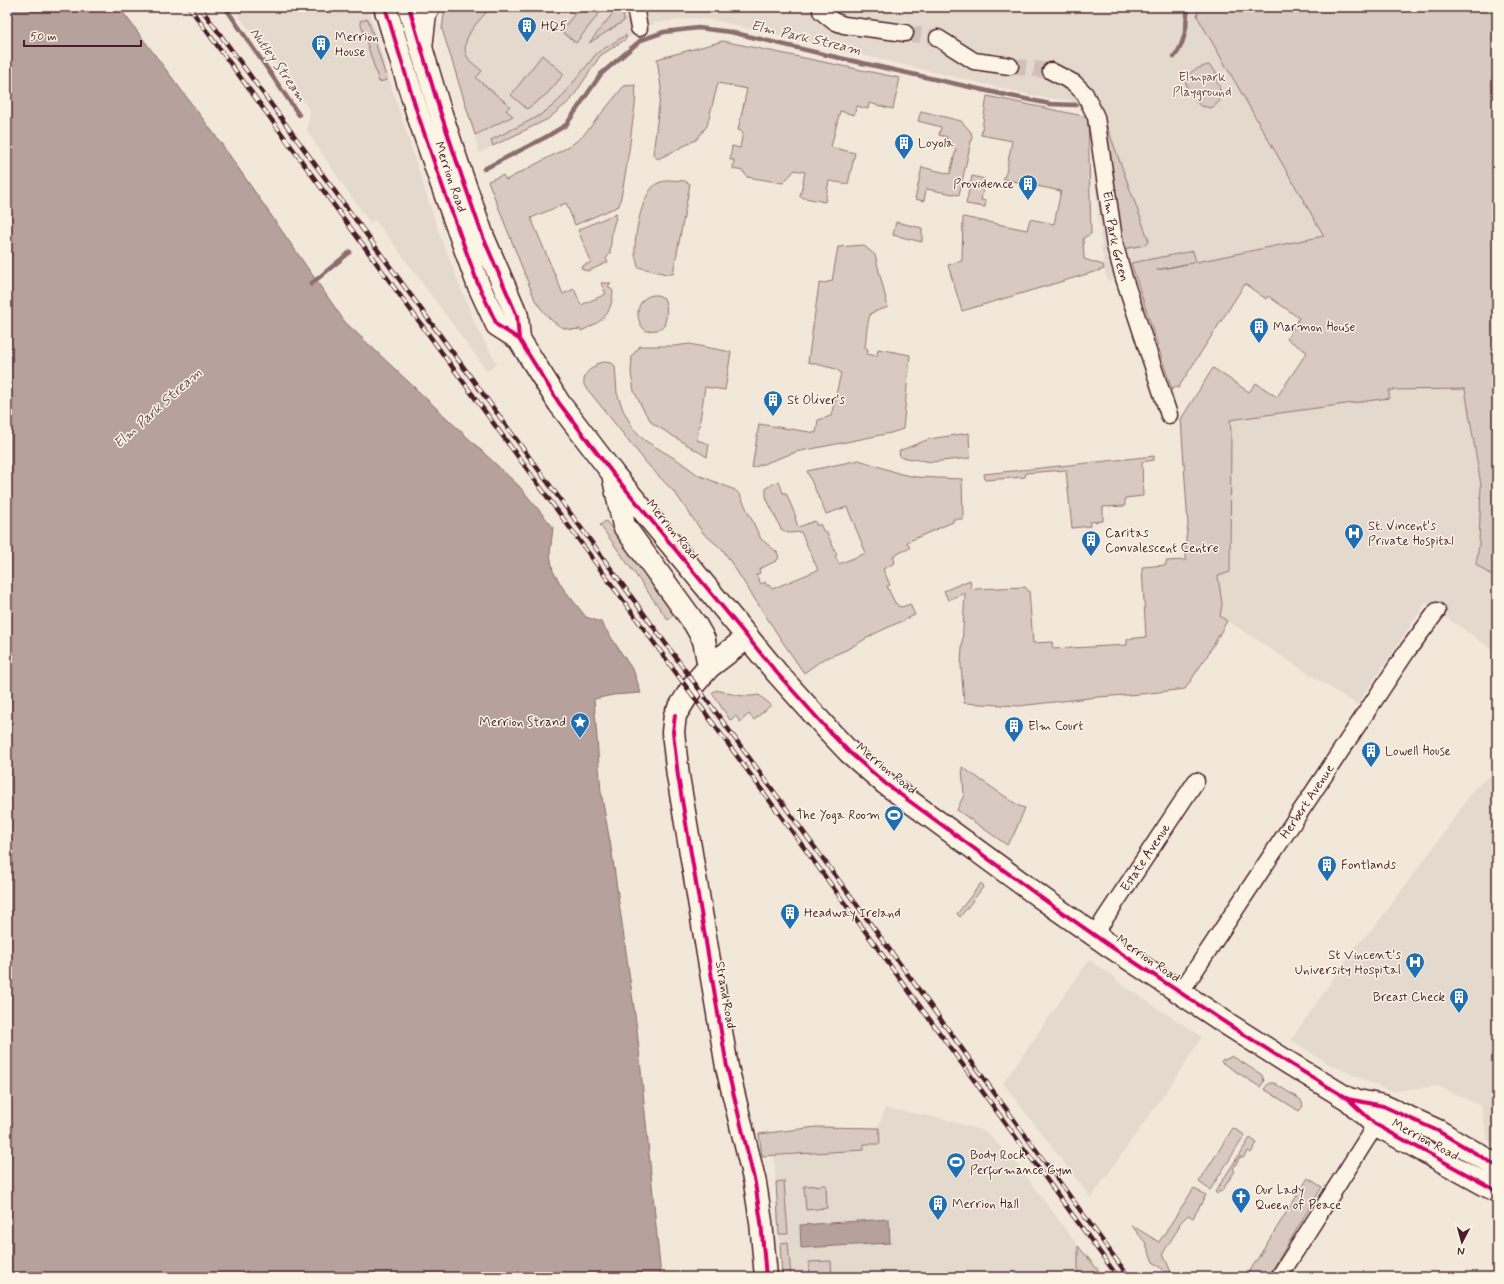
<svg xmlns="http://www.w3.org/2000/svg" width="1504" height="1284" viewBox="0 0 1504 1284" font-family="Mynerve,sans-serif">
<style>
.built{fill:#e4d9cd}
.green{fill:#d8cac0;stroke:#917476}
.water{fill:#b6a19c;stroke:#8b6d6f}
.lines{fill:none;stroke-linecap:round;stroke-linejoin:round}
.stream{stroke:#8b6d6f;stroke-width:4.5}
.minor-tunnel{stroke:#d0c0b7;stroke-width:16;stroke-dasharray:16 8;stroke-linecap:butt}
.minor-casing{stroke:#4a1f2b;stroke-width:19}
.secondary-casing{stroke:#4a1f2b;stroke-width:25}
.minor{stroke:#fcf5e5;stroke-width:16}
.secondary{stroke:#fcf5e5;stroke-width:22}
.rail-casing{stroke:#4a1f2b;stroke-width:4.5}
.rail{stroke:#fcf5e5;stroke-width:3;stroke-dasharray:9;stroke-linecap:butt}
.cycleway-casing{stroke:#fcf5e5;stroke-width:6}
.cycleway{stroke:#d6006c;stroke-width:4}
.labels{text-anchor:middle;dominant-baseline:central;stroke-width:3;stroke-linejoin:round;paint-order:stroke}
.poi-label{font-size:13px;fill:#4a1f2b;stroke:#fcf5e5;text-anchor:start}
.park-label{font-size:13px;fill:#6e4a50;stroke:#fcf5e5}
.street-label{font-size:13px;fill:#4a1f2b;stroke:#fcf5e5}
.water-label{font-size:14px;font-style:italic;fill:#704c53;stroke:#fcf5e5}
</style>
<rect width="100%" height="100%" fill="#f1e8da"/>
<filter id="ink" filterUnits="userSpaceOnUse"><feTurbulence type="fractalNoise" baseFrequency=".025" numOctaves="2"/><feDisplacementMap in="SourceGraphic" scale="8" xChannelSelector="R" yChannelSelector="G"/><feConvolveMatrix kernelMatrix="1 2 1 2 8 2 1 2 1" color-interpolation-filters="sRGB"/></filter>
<g filter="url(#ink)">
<!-- built -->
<path class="built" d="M232,7H368L390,82L439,233L475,324L497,364L487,371L384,231L374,220L370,223L335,173L307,131L310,111Z
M445,7H1199L1198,16L1324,236L1108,281L1104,269L1088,117L1076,105L1069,100L1039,97L714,20L692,18L655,23L626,39L600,56L571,100L548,119L479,153L475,135L442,29Z
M1465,389L1481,485L1479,545L1476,564L1497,580V653L1426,603L1357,705L1220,616L1222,604L1218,576L1230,572L1231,555V434L1230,420L1389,398V390Z
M1497,770V1146L1488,1140L1481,1106L1438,1086L1393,1091L1384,1089L1329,1064L1291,1040L1355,947L1376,925L1444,833L1473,790Z
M1089,960L1117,979L1116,981L1202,1037L1170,1086L1091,1198L1003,1083Z
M885,1108L944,1119L987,1132L1017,1164L1078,1246V1277H782L774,1156H762L759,1134L816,1127L878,1128Z"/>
<!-- green -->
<path class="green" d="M445,7H491C480,20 457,40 468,58C471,63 478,67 482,71L476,78L510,106L506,110L513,116L475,135L442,29Z
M580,7H604L576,43L561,31Z
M618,7H622L624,21L589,43Z
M1199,7H1497V580L1476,564L1479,545L1481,485L1465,389L1389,390V398L1230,420L1231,434L1230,572L1218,576L1222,604L1220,616L1227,621L1207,656L1185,689L1141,694L1098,697L1019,706L964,703L961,665L965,593L948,600L944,591L970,580L971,588L974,589L1025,587L1029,591L1033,643L1052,642L1053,649L1127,645V639L1146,637L1142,567L1166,565V561L1186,560V538L1188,525L1181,419L1213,368L1249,392L1256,383L1277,397L1307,352L1287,339L1299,318L1268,296L1266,299L1245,284L1178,388L1174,387L1172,390L1131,263L1193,251L1196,262L1157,270L1324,236L1197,16Z
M368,19L387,80L379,82L360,21Z
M626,35V39L600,56L571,100L548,119L493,146L491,140L537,117L550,108L560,99L597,53Z
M723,41L900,78L893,109L869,103L868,109L857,106L854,115L840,111L831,147L855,153L848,184L829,181L825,202L800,197L805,172L795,170L783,183L747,177L743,171L733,169L734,160H730L732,146L740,148L743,132L738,130L747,89L718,83L707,126L696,140L658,159L653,155L661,88L657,59Z
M542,55L564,74L547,94L527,109L511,95Z
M1209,65L1216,72V82C1220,85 1219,86 1220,90C1223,99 1219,103 1211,108C1208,107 1204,107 1201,106C1192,100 1186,88 1185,77C1193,70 1199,67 1209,65Z
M635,85C637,99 634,112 632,126C629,153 625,180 619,206L575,225L566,203L531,218L563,294L574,289L581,305L606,294L601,283H611L608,286L613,291C611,316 603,321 581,331L580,329C559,333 546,316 535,300L488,181L503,175L506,180L570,146L582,137L624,86Z
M987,96L1088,117L1091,234L1083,238L1084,259L1103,265L1104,269L962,311L948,265L962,261L963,217L1027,230L1030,219L1054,224L1061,191L1003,179L1006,173L1012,141L981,135Z
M921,111L961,121L971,132L972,137L959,195L926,189L924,201L915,199L922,167L950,174L956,149L945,146L947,137L939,135L941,127L918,121Z
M1106,124L1149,241L1145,245L1123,249Z
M972,176L985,179L981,200L986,201L985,207L966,204Z
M670,180L685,181L690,184L673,274H666L638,267C637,263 636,259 635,254C634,237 641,195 656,184C659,182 666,181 670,180Z
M617,213L612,231L610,253L606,259L608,262L589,271L583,270L581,267L591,262L578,230Z
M896,222L922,228V242L893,235Z
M863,245L875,255L888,307L871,313C867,320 866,339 865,348L868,349L867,354L877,356L878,349L910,355L903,429L891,433L796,452L752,468L759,424L816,433L818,420L831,416L841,373L836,369L808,362L819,284L832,281L838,247Z
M657,295L664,298C668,309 667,316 664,326L657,330L646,331C635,322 635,304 647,297C650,295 654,295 657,295Z
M689,344L731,352L725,390L705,387L697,440L709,444L707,457L652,423L643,409L634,391L631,374L632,356L640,346H675Z
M603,362L612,363L615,366L617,393L623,410L633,428L644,440L679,461L698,475L735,490L740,495L761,539L777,552L779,558L776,561L759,569L760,573L756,575L761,584L765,582L767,586L769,585L772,589L818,570L801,532L788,533L781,529L766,497V488L779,481L783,493H786L796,517L795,518L798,527L815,521L817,526L820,524L824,532L826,531L837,555L835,556L839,564L866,553L847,507L826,514L807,471L859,460L901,474L916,477L962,479L963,519H953V522L907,542L910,548L893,556L895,563L883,569L890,585L887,586L895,603H896L898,606L902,607L910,604L915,615L876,633L846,650L822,660L804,673L782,641L723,550L703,533L676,494L649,466L584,385C583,376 587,370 595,367L596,364Z
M969,433L970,458L932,462L900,457L899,451L929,439Z
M1154,456V460L1142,462L1143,496L1125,498V506L1103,507V521L1090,522V526L1072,528L1066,470L1026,473L1025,477L985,480L984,474Z
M606,521L676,613L668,620L600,525Z
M716,690C731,694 744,698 759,695L771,705L754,720L749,714L740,722L736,716L730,720L712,693Z
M962,767L1019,806L1025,808L1014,834L1007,845L957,810L964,795Z
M981,883L984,886L960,917L957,914Z
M1232,1056L1262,1075L1264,1081L1260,1087L1221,1062L1223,1059L1225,1060Z
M1269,1083H1274L1301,1100L1303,1106L1299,1111L1264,1089Z
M816,1127L879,1128L880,1144H864V1150L762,1156L759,1134Z
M1233,1128L1245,1135L1210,1190L1199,1182Z
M1250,1138L1257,1143L1251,1153L1248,1151L1243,1158L1240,1157L1233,1169L1235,1171L1221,1192L1219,1191L1217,1194L1215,1192Z
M1308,1178L1322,1187L1268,1277H1246Z
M784,1181L788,1234H779L776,1182Z
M826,1185L827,1208L806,1210L804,1186Z
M1194,1188L1206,1195L1193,1218L1188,1215L1180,1223L1178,1229L1163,1253L1172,1275L1175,1277H1173L1153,1262L1145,1242L1131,1225L1159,1242Z
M788,1242L791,1277H782L780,1243Z
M1078,1246L1104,1277H1078Z
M831,1261L832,1277H810L809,1262Z"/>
<!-- water -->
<path class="water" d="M7,7H119L221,143L345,322L519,486L553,527L550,554L553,571L563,588L586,617L601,622L634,672L641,693L613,695L594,699L601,792L612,853L637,1029L661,1277H7Z
M889,1219L890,1243L801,1248L800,1225Z"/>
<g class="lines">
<!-- stream -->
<path class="stream" d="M225,7L299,115
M1174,57C1181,49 1184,39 1186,28C1187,20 1185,13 1190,7
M484,169L546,137L566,125L601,74L641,40L664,32L698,28L731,32L831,56L1001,94L1050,104L1076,105
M311,284L350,252"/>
<!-- minor-tunnel -->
<path class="minor-tunnel" d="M905,33L938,38
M1010,66L1051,71"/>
<!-- minor casing -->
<g class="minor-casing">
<g id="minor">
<path d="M635,7L639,28"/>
<path d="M821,11L833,21L844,25L905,33"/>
<path d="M938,38L974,61L1010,66"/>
<path d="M424,48L428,14L432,7"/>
<path id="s1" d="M1051,71L1074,83L1085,94L1096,117L1115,246L1124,278L1169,415"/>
<path id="s2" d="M1094,935L1196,781"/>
<path id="s3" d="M1180,993L1407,651L1437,611"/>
<path d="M1279,1277L1368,1137L1379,1115"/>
</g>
</g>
<!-- secondary casing -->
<g class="secondary-casing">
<path id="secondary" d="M385,7L418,115L442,185L478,284L497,325L519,339L559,403L614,475L777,673L829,731L849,752L886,784L1043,899L1107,944L1229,1025L1292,1065L1348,1099L1375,1124L1497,1191
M409,7L439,108L462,177L483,237L517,316L519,339
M614,479L624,526L695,624L704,640L709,667
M748,637L709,667L695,683L675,715L673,732L678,776L727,1067L755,1183L761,1222L766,1277
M1348,1099L1383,1106L1438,1131L1497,1166"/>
</g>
<!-- minor -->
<use href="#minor" class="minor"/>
<!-- secondary -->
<use href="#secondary" class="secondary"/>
<!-- rail casing -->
<g class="rail-casing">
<path id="rail" d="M189,7L1118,1277
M200,7L1129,1277"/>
</g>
<!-- rail -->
<use href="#rail" class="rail"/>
<!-- cycleway casing -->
<g class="cycleway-casing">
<path id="cycleway" d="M385,7L418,115L442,185L478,284L497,325L519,339L559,403L614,475L777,673L829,731L849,752L886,784L1043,899L1107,944L1229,1025L1292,1065L1348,1099L1375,1124L1497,1191
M409,7L439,108L462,177L483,237L517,316L519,339
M675,715L673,732L678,776L727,1067L755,1183L761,1222L766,1277
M1348,1099L1383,1106L1438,1131L1497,1166"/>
</g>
<!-- cycleway -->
<use href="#cycleway" class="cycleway"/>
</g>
</g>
<!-- icons -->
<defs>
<g id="building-pin" transform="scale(1)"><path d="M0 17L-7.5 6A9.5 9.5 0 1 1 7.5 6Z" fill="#1f6fb2" stroke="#fcf5e5"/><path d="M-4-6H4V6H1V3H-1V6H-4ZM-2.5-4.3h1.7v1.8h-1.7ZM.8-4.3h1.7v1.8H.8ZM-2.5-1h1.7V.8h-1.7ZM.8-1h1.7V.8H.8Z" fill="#fff"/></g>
<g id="hospital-pin" transform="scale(1)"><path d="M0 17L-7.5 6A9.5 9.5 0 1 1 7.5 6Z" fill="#1f6fb2" stroke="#fcf5e5"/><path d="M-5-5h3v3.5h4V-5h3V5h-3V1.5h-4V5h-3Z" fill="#fff"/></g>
<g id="sight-pin" transform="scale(1)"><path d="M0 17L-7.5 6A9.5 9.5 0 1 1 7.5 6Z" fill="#1f6fb2" stroke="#fcf5e5"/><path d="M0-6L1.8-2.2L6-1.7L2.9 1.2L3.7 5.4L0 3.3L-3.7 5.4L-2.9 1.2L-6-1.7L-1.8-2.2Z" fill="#fff"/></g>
<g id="stadium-pin" transform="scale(1)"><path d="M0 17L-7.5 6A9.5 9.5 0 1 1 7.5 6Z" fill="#1f6fb2" stroke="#fcf5e5"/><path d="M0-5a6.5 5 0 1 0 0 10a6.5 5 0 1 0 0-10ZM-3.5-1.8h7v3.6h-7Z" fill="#fff"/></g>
<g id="church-pin" transform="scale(1)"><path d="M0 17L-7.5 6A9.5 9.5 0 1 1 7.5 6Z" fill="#1f6fb2" stroke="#fcf5e5"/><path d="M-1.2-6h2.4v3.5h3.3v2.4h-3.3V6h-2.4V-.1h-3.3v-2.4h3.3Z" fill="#fff"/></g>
</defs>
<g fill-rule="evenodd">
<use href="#building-pin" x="527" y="26"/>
<use href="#building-pin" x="321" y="44"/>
<use href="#building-pin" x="904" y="143"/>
<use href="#building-pin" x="1028" y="184"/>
<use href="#building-pin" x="1259" y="327"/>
<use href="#building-pin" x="773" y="400"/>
<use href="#hospital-pin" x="1354" y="533"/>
<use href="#building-pin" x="1091" y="540"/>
<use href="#sight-pin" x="580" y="722"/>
<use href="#building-pin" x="1014" y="726"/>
<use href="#building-pin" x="1371" y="751"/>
<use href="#stadium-pin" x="894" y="815"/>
<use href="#building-pin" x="1327" y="865"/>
<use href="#building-pin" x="790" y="913"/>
<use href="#hospital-pin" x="1415" y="962"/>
<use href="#building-pin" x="1459" y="997"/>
<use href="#stadium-pin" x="956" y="1162"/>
<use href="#church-pin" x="1241" y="1197"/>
<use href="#building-pin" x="938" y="1204"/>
</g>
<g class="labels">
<!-- poi labels -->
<g class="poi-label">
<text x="541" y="26">HQ5</text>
<text x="335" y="37">Merrion<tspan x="335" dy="15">House</tspan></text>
<text x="918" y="143">Loyola</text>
<text x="1014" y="184" text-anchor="end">Providence</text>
<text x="1273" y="327">Marmon House</text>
<text x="787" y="400">St Oliver's</text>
<text x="1368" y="526">St. Vincent's<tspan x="1368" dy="15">Private Hospital</tspan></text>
<text x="1105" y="533">Caritas<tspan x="1105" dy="15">Convalescent Centre</tspan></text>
<text x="566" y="722" text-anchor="end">Merrion Strand</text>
<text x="1028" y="726">Elm Court</text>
<text x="1385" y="751">Lowell House</text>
<text x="880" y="815" text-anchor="end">The Yoga Room</text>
<text x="1341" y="865">Fontlands</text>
<text x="804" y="913">Headway Ireland</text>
<text x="1401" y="955" text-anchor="end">St Vincent's<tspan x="1401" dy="15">University Hospital</tspan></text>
<text x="1445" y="997" text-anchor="end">Breast Check</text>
<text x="970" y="1155">Body Rock<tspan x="970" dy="15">Performance Gym</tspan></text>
<text x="1255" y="1190">Our Lady<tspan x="1255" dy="15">Queen of Peace</tspan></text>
<text x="952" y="1204">Merrion Hall</text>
</g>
<!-- park labels -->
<g class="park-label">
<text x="1202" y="77">Elmpark<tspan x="1202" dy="15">Playground</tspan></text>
</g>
<!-- street labels -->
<g class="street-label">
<text transform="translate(450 177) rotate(71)">Merrion Road</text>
<text stroke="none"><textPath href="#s1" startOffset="188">Elm Park Green</textPath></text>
<text transform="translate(672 530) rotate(50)">Merrion Road</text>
<text transform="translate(886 769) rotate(39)">Merrion Road</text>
<text stroke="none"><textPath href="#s3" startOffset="230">Herbert Avenue</textPath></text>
<text stroke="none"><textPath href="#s2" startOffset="93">Estate Avenue</textPath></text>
<text transform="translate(1148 959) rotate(34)">Merrion Road</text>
<text transform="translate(725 995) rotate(80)">Strand Road</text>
<text transform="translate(1425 1140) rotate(28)">Merrion Road</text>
</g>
<!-- water labels -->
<g class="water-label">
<text transform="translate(806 38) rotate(13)">Elm Park Stream</text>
<text transform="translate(278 65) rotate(55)">Nutley Stream</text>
<text transform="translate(158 408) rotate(-42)">Elm Park Stream</text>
</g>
</g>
<!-- margin -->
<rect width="1504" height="1284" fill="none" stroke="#fcf5e5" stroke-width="24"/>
<rect x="12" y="12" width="1480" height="1260" fill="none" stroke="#4a1f2b" stroke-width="1.5" filter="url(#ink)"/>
<!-- north arrow -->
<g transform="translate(1462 1242) rotate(186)" stroke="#fcf5e5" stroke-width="3" paint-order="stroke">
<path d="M0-3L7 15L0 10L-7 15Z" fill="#4a1f2b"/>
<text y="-6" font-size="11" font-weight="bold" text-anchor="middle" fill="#4a1f2b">N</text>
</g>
<!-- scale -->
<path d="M24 40v6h117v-6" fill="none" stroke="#4a1f2b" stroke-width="2"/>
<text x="30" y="40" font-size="12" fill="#4a1f2b" stroke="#fcf5e5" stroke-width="3" paint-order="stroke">50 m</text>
</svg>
